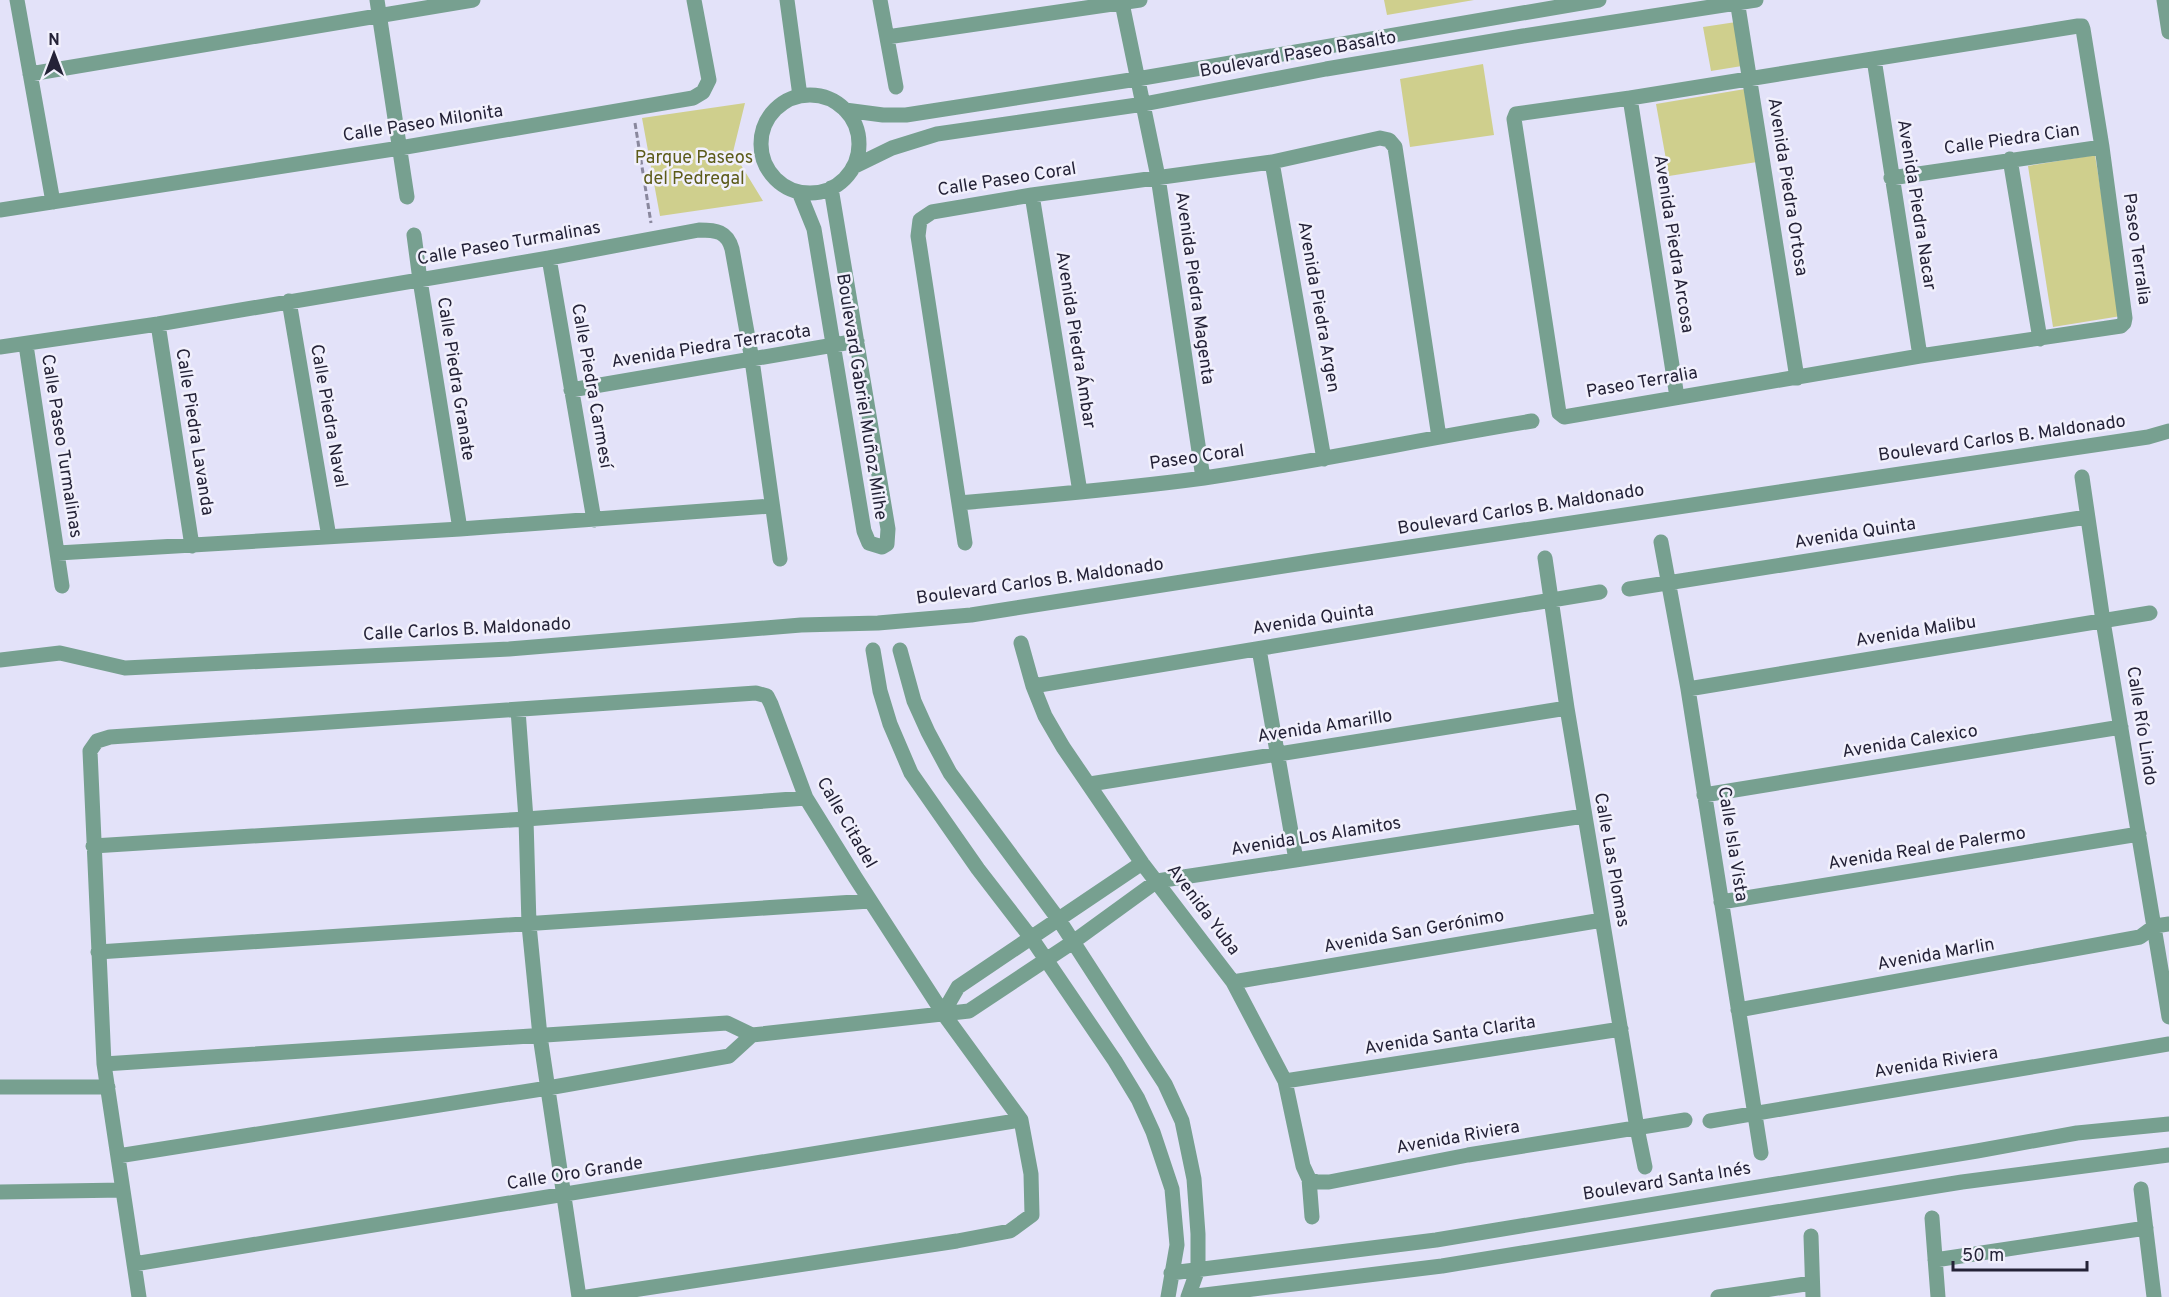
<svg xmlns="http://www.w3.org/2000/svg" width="2169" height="1297" viewBox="0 0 2169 1297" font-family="Overpass,sans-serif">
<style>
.green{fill:#cfcf8d}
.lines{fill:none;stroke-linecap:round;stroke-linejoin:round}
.path{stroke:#89879d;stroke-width:3;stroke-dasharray:6 3;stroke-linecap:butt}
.street{stroke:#77a090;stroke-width:15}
.labels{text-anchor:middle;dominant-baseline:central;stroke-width:5;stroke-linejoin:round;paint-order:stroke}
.street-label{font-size:18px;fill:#242237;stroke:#f1f0fc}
.park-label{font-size:18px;fill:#5c5b19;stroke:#f1f0fc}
</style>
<rect width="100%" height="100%" fill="#e3e2f9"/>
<!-- green -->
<path class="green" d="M1384,0H1474L1387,15Z
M1736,22L1742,66L1711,71L1703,27Z
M1483,64L1494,135L1410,147L1400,79Z
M1745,89L1757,162L1669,176L1656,104Z
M745,103L733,152L763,201L660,216L642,118Z
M2095,155L2121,316L2053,327L2028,166Z"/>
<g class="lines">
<!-- path -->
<path class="path" d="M635,123L651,223"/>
<!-- street -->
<path class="street" d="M17,0L53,202
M377,0L407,197
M787,0L800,96
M880,0L896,87
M1737,0L1797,378
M2164,0L2169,32
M1122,3L1158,177L1203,478
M2078,26H2082L2083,29L2102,147L2125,318L2124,323L2121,326L1920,356L1564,417L1559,413L1514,119L1516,114L1630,98Z
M887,37L1140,0
M1874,59L1920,356
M30,74L473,0
M761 144a49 49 0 1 1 98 0a49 49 0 1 1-98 0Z
M1630,98L1677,397
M845,110L883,115H906L1137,79L1599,0
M2010,159L2040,339
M1272,162L1324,459
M853,167L892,148L937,134L1144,104L1326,69L1523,36L1756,0
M1891,178L2102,147
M799,192L814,229L864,531L869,543L882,547L887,544L888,529L831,188
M1032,195L1080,492
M0,210L400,148L693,98L703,92L709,80L694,0
M414,235L420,280L460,529
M549,258L594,520
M289,301L329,537
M158,324L192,546
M26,345L62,586
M0,347L158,324L549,258L699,230C716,230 727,231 732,249L752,360L780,559
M571,390L857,341
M2082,477L2103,621L2169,1017
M959,503C1041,496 1123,489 1204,478C1314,462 1422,439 1532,421
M1661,542L1688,689L1761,1153
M965,543L918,236L920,220L932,212L1032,195L1272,162L1380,138L1389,140L1395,147L1439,437
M58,553L460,529L772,506
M1545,558L1567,708L1637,1128L1645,1167
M1629,589L2087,517
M1021,643L1033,686L1045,716L1063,747L1142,863L1233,982L1285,1081L1303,1166L1309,1179L1312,1217
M1259,649L1296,860
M873,650L880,691L890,724L911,773L978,869L1032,939L1115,1061L1138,1099L1153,1132L1172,1189L1177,1245L1168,1297
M900,650L914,701L928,732L950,773L1059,920L1165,1084L1182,1121L1194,1179L1198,1234V1269L1188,1297
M0,660L60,653L125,668L509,649L801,625L878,623L971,615L1316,561L2148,437L2169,431
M1033,686L1600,592
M1688,689L2150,613
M518,710L526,819L529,925L540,1036L579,1297
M1090,784L1567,708
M1704,795L2121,727
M93,846L526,819L806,798
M1721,902L2139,834
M98,952L870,901
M1233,982L1602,920
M1738,1010L2140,937L2155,926L2169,924
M943,1013L958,987L1142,863
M104,1064L727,1023L752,1035L969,1011L1073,942L1157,881L1584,816
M1285,1081L1621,1029
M0,1087H108
M1710,1121L2169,1044
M118,1156L548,1088L729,1056L752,1035
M1309,1179L1317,1182H1329L1468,1155L1685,1120
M2141,1189L2154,1297
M0,1192L123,1190
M1932,1218L1938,1297
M1811,1236L1813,1297
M1935,1260L2146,1228
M134,1264L1021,1120
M1171,1273L1436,1240L1977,1151L2077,1133L2169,1124
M139,1297L104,1064L90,751L97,741L110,737L756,693L767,696L771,704L806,798L855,877L943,1013L1021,1120L1031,1174L1032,1215L1010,1231L957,1241L587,1297
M1188,1297L1442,1266L1962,1182L2169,1155
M1718,1297L1812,1283"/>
</g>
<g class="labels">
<!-- street labels -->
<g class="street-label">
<text transform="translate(1298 55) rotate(-10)">Boulevard Paseo Basalto</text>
<text transform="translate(423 124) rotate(-9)">Calle Paseo Milonita</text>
<text transform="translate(2012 140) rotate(-8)">Calle Piedra Cian</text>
<text transform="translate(1007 180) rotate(-9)">Calle Paseo Coral</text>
<text transform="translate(1787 187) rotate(81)">Avenida Piedra Ortosa</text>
<text transform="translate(1916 205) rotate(81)">Avenida Piedra Nacar</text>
<text transform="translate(509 244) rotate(-10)">Calle Paseo Turmalinas</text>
<text transform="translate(1673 244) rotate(81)">Avenida Piedra Arcosa</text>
<text transform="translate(2136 249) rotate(82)">Paseo Terralia</text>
<text transform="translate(1194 288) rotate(82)">Avenida Piedra Magenta</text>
<text transform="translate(1318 307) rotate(80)">Avenida Piedra Argen</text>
<text transform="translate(1075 340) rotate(81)">Avenida Piedra Ámbar</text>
<text transform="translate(711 347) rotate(-9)">Avenida Piedra Terracota</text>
<text transform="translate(455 379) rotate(81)">Calle Piedra Granate</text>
<text transform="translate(1642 383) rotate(-10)">Paseo Terralia</text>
<text transform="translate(591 386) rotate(80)">Calle Piedra Carmesí</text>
<text transform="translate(861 397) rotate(81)">Boulevard Gabriel Muñoz Milhe</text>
<text transform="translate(328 416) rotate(80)">Calle Piedra Naval</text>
<text transform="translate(194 432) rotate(81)">Calle Piedra Lavanda</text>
<text transform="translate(2002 439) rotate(-8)">Boulevard Carlos B. Maldonado</text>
<text transform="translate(61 446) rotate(81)">Calle Paseo Turmalinas</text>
<text transform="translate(1197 458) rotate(-8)">Paseo Coral</text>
<text transform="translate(1521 510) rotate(-9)">Boulevard Carlos B. Maldonado</text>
<text transform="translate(1855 534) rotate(-9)">Avenida Quinta</text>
<text transform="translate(1040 582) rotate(-8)">Boulevard Carlos B. Maldonado</text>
<text transform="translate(1313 620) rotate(-9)">Avenida Quinta</text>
<text transform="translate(467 630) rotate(-3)">Calle Carlos B. Maldonado</text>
<text transform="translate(1916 632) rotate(-9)">Avenida Malibu</text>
<text transform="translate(2141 726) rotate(81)">Calle Río Lindo</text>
<text transform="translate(1325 727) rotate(-9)">Avenida Amarillo</text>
<text transform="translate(1910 742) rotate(-9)">Avenida Calexico</text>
<text transform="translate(846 823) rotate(60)">Calle Citadel</text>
<text transform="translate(1316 837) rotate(-9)">Avenida Los Alamitos</text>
<text transform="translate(1732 844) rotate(81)">Calle Isla Vista</text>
<text transform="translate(1927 849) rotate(-9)">Avenida Real de Palermo</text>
<text transform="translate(1611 860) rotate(80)">Calle Las Plomas</text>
<text transform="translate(1203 910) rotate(53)">Avenida Yuba</text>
<text transform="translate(1414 932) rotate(-10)">Avenida San Gerónimo</text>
<text transform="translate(1936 955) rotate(-10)">Avenida Marlin</text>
<text transform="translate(1450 1036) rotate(-9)">Avenida Santa Clarita</text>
<text transform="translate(1936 1063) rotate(-9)">Avenida Riviera</text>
<text transform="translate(1458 1138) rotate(-10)">Avenida Riviera</text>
<text transform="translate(575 1174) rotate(-9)">Calle Oro Grande</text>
<text transform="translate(1667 1182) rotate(-9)">Boulevard Santa Inés</text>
</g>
<!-- park labels -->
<g class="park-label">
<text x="694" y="158">Parque Paseos<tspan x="694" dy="21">del Pedregal</tspan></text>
</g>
</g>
<!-- north arrow -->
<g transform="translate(54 54)" stroke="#f1f0fc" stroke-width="4.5" paint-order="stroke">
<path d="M0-4.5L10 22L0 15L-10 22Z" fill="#242237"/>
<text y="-9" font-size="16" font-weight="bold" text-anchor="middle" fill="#242237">N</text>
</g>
<!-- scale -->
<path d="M1953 1261v9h134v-9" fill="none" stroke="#242237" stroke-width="3"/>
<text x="1962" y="1261" font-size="18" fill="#242237" stroke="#f1f0fc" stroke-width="4.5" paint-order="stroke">50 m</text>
</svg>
